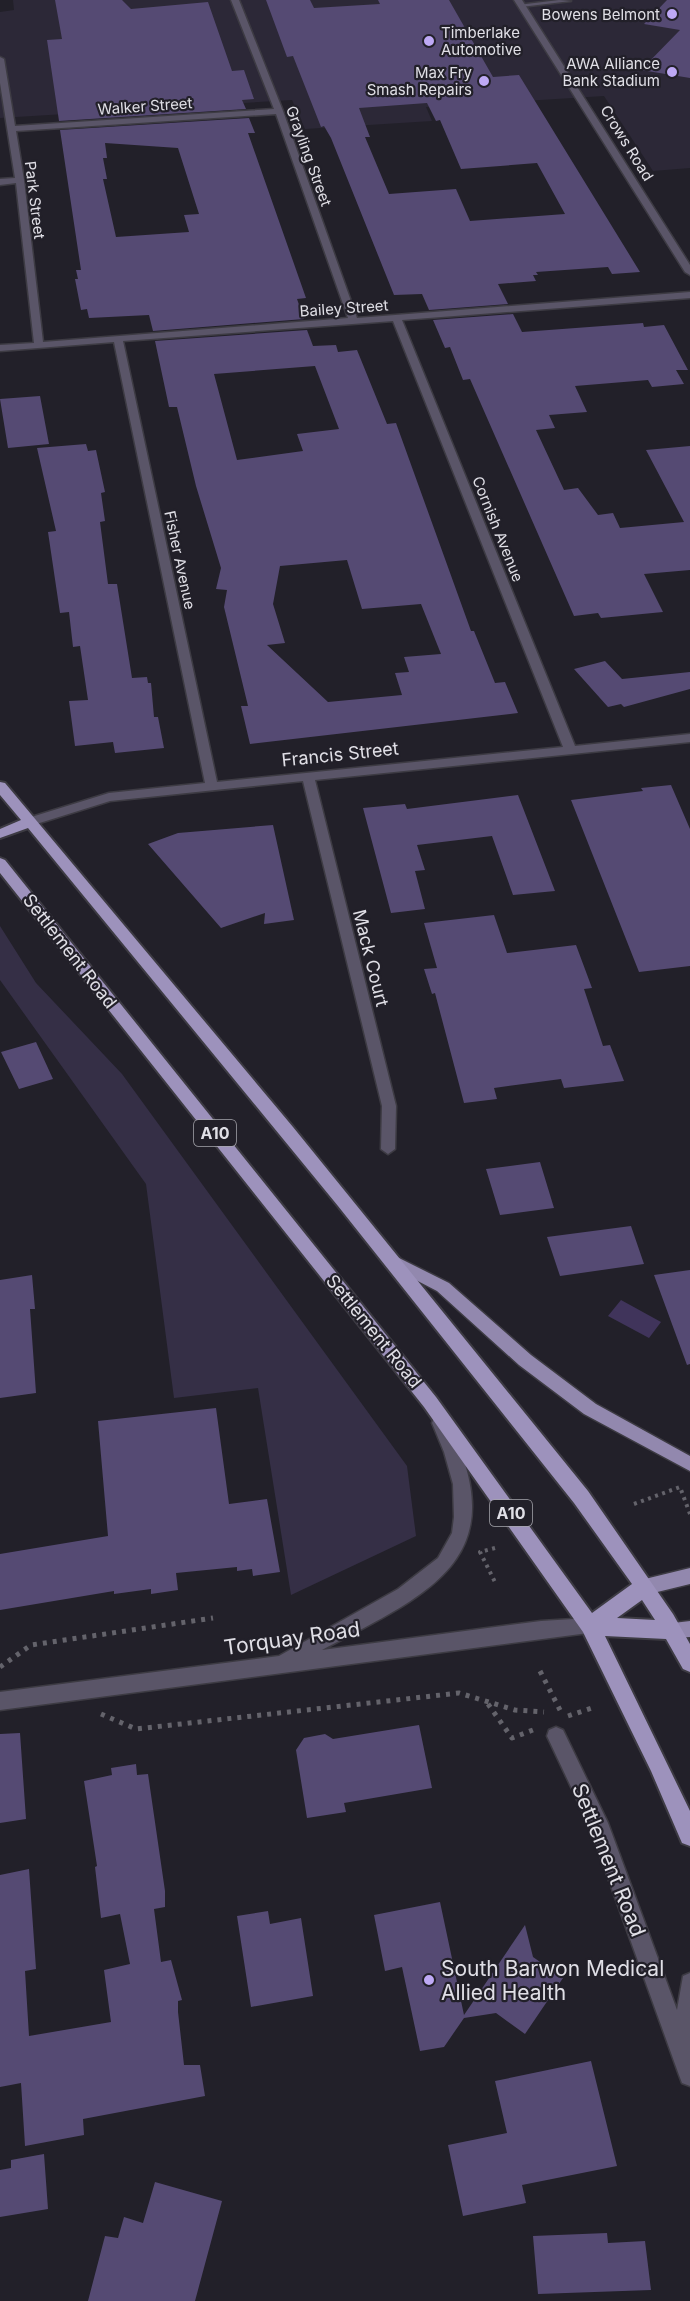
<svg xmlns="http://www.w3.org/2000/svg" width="690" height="2301" viewBox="0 0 690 2301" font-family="Inter,sans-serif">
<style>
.built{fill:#2c2837}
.green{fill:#352f46}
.water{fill:#40345b}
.building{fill:#554a73;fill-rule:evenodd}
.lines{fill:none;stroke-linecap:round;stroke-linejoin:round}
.service-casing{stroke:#3d3b43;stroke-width:3}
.minor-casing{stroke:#3d3b43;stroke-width:3}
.tertiary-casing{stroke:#3d3b43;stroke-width:3}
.primary-casing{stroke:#3d3b43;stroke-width:3}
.trunk-casing{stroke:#3d3b43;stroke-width:4}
.path-far1{stroke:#64636b;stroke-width:4;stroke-dasharray:3 4.5;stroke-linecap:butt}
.path{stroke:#64636b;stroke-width:5;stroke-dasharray:4 6;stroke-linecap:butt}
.service{fill:#5a5568;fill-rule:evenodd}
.minor{fill:#5a5568;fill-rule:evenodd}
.tertiary{fill:#5a5568;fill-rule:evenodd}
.primary{fill:#9288ae;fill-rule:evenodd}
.trunk{fill:#9d92bc;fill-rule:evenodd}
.poi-dot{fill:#bea9f5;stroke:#222029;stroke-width:2}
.labels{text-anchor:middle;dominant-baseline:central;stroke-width:4.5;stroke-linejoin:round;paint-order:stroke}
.far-poi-label{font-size:15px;fill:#e0dfe6;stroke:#222029;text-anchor:end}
.far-street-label{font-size:15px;fill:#e0dfe6;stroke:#222029}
.shield{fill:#222029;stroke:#a7a6ad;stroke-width:1.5}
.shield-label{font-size:16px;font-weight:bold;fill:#e0dfe6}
.street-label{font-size:18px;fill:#e0dfe6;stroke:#222029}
.near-street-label{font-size:21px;fill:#e0dfe6;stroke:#222029}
.near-poi-label{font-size:21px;fill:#e0dfe6;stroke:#222029;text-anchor:start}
</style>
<rect width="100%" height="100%" fill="#222029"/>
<!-- built -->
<path class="built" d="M13,0H690V168L653,171L604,96L426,107L432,121L305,129L292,100L0,118V12L14,10Z"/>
<!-- green -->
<path class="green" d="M0,926L36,983L122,1074L407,1466L416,1536L291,1595L258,1388L174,1398L146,1184L0,980Z"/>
<!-- water -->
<path class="water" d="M621,1300L661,1322L649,1338L608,1316Z"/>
<!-- building -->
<path class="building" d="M55,0H122L131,9L208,2L232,71L244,70L254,99L242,100L246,109L59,121L47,40L62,39Z
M266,0H310L314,8L380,4L378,0H449L493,77L519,75L640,272L612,274L608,267L536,272L538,275H533L536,281L498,284L508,304L429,310L422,294L394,295L331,138L324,126L321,127L293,56L287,57ZM427,103L436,121L440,120L461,169L537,163L565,214L470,221L456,189L389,194L365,137H370L359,108Z
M667,0H690V78L641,70L680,30L644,24Z
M249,118L255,133H248L306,298L297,299L304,319L153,331L149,315L89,318L87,309L81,310L75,279H78L76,270H81L60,130ZM105,143L178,148L199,214L184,215L189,232L116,237L103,179H107L103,158H107Z
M513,314L522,332L643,323L644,327L664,325L688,370H676L684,384L652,387L648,380L575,386L587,412L549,415L555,428L536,430L564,490L578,488L598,515L613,513L620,528L684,522L646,450L690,446V570L644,574L663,612L601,618L598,613L574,616L470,379L463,380L450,347L445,348L433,320Z
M307,330L313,346L336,345L338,352L357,350L387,424L396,423L471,631H474L495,683L505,682L518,713L250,744L241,706H248L224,607L227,590L216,589L221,568L196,486L177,407H169L155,341ZM315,366L339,429L297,434L303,451L237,460L214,374ZM347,560L362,609L421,604L441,654L404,657L409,672L395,673L402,695L328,702L267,645L285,643L273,604L280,566Z
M40,396L49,444L8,448L0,399Z
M86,444L88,451L96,450L105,492L101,493L105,521L100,522L108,584H117L132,678L147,677L148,683H151L154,717H158L164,748L115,753L113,742L75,746L69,701L88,700L80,646L73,647L69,612L60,613L48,532L56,531L37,448Z
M605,661L622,679L690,672V689L624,707L621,704L608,707L574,669Z
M671,785L690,829V966L639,972L571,800L643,791L641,788Z
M518,795L555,891L513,895L492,836L417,845L425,870L415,871L425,909L391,913L363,808L405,804L407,809Z
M273,825L294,920L264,924L265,913L221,928L148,844L178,833Z
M494,915L507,953L576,945L592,988L584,989L603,1046L610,1045L624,1081L564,1088L561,1079L494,1088L497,1099L464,1103L435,993L432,994L424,969L437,968L424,923Z
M36,1042L53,1079L19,1089L1,1052Z
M540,1162L554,1208L500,1215L486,1169Z
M631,1226L644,1264L560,1276L547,1237Z
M690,1270V1364L687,1365L654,1275Z
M32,1275L35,1309H30L36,1393L0,1398V1280Z
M216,1408L229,1504L267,1499L280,1572L253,1576L252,1569L237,1571V1567L176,1573L178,1590L151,1594V1589L114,1594V1591L0,1610V1554L108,1536L98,1421Z
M419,1725L432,1788L344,1803L346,1812L307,1818L296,1750L304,1738L325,1734L333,1739Z
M20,1733L26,1819L0,1823V1734Z
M136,1764L137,1775L148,1774L165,1891V1907L154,1909L161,1962L171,1960L182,2000L178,2001V2012L184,2065H200L205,2096L83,2119L84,2135L25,2146L21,2083L0,2087V1875L29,1869L36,1969L25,1971L29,2036L111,2022L104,1970L130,1964L120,1914L101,1918L95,1867L97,1866L84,1781L112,1775L111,1768Z
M440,1902L464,2015L525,1925L533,1957L563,1978L525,2034L496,2013L464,2018L444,2047L420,2051L402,1967L385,1971L374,1915Z
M268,1911L270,1924L301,1918L313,1996L251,2007L237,1916Z
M591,2061L617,2166L522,2185L526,2203L463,2216L448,2145L507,2133L495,2081Z
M44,2154L48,2209L0,2217V2170L11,2168V2160Z
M155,2182L222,2201L195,2301H88L105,2236L118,2238L124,2217L143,2223Z
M607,2233L608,2243L645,2241L651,2290L538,2294L533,2236Z"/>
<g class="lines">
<!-- service casing -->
<g class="service-casing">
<path id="service" d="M559,0L571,1L521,7L518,5Z"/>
</g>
<!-- minor casing -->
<g class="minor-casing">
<path id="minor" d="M231,0H239L283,111L357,318L690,292V298L402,320L575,746L690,734V742L315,780L396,1106L395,1149L388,1154L381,1149L382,1106L303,781L110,801L30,826L24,822L25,819L109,793L205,783L114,342L0,351V345L34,343L16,183L0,185V179L15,178L0,83V57L4,59L15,126L274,109ZM276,114L348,318L43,342L24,180L16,131ZM393,321L563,747L217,782L123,341Z
M556,1727L563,1730L608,1823L677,2010L683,1976L690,1973V2086L682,2083L679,2075L589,1825L547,1736L549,1730Z"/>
</g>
<!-- tertiary casing -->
<g class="tertiary-casing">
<path id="tertiary" d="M514,0H522L690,265V275L685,272Z
M440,1416L446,1418C517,1558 432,1592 322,1650L541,1621L590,1618L596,1620L599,1626L596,1632L0,1710V1692L279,1656L398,1589L438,1558L452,1533L454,1517L453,1484L444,1452L432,1423L434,1418Z"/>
</g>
<!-- primary casing -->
<g class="primary-casing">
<path id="primary" d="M393,1255L449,1283L531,1355L596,1404L690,1456V1471L584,1414L519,1365L437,1291L387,1265L385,1261L387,1257Z
M690,1568V1584L645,1595L639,1593L636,1587L639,1581L645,1579Z
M690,1621V1637L671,1638L665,1636L662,1630L665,1624Z"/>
</g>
<!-- trunk casing -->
<g class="trunk-casing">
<path id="trunk" d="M0,782L5,783L293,1127L588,1491L673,1614L690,1644V1672L683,1669L666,1639L605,1636L690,1811V1846L682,1843L651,1771L583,1632L424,1407L0,873V858L5,860L436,1397L592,1613L632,1584L574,1503L338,1206L28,828L0,838V829L21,820L0,795ZM642,1600L655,1620L617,1618Z"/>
</g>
<!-- path-far1 -->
<path class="path-far1" d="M634,1504L680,1487L690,1514
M495,1548L480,1552L496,1584"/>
<!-- path -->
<path class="path" d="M0,1667L31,1645L213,1618
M540,1671L561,1712
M488,1704L512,1738L533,1730
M101,1714L136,1729L459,1693L515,1710L544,1712
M568,1716L592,1708"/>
<!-- service -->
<use href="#service" class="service"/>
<!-- minor -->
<use href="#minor" class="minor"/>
<!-- tertiary -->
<use href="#tertiary" class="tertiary"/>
<!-- primary -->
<use href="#primary" class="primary"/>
<!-- trunk -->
<use href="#trunk" class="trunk"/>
</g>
<!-- markers -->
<g class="poi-dot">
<circle cx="672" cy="14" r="6"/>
<circle cx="429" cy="41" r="6"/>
<circle cx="672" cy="72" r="6"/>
<circle cx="484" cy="81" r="6"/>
<circle cx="429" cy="1980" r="6"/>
</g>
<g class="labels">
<!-- far-poi labels -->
<g class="far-poi-label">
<text x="660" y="14">Bowens Belmont</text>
<text x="441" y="32" text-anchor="start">Timberlake<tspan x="441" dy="17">Automotive</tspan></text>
<text x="660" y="63">AWA Alliance<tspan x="660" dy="17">Bank Stadium</tspan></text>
<text x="472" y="72">Max Fry<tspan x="472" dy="17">Smash Repairs</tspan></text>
</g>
<!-- far-street labels -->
<g class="far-street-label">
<text transform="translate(145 106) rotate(-4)">Walker Street</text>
<text transform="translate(627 143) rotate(58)">Crows Road</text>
<text transform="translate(309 156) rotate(70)">Grayling Street</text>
<text transform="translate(35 200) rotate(83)">Park Street</text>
<text transform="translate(344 308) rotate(-4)">Bailey Street</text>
<text transform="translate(498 529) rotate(68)">Cornish Avenue</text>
<text transform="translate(180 560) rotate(78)">Fisher Avenue</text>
</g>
<!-- shield labels -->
<g class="shield">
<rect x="194" y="1120" width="42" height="26" rx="4.5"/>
<rect x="490" y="1500" width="42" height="26" rx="4.5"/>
</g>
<g class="shield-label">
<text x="215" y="1133">A10</text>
<text x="511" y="1513">A10</text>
</g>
<!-- street labels -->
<g class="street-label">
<text transform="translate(340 754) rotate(-6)">Francis Street</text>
<text transform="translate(70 951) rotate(52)">Settlement Road</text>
<text transform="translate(371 958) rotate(76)">Mack Court</text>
<text transform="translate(374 1331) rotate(51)">Settlement Road</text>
</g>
<!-- near-street labels -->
<g class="near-street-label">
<text transform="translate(292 1638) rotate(-8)">Torquay Road</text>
<text transform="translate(609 1860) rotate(68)">Settlement Road</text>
</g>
<!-- near-poi labels -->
<g class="near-poi-label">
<text x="441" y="1968">South Barwon Medical<tspan x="441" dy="24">Allied Health</tspan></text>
</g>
</g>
</svg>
